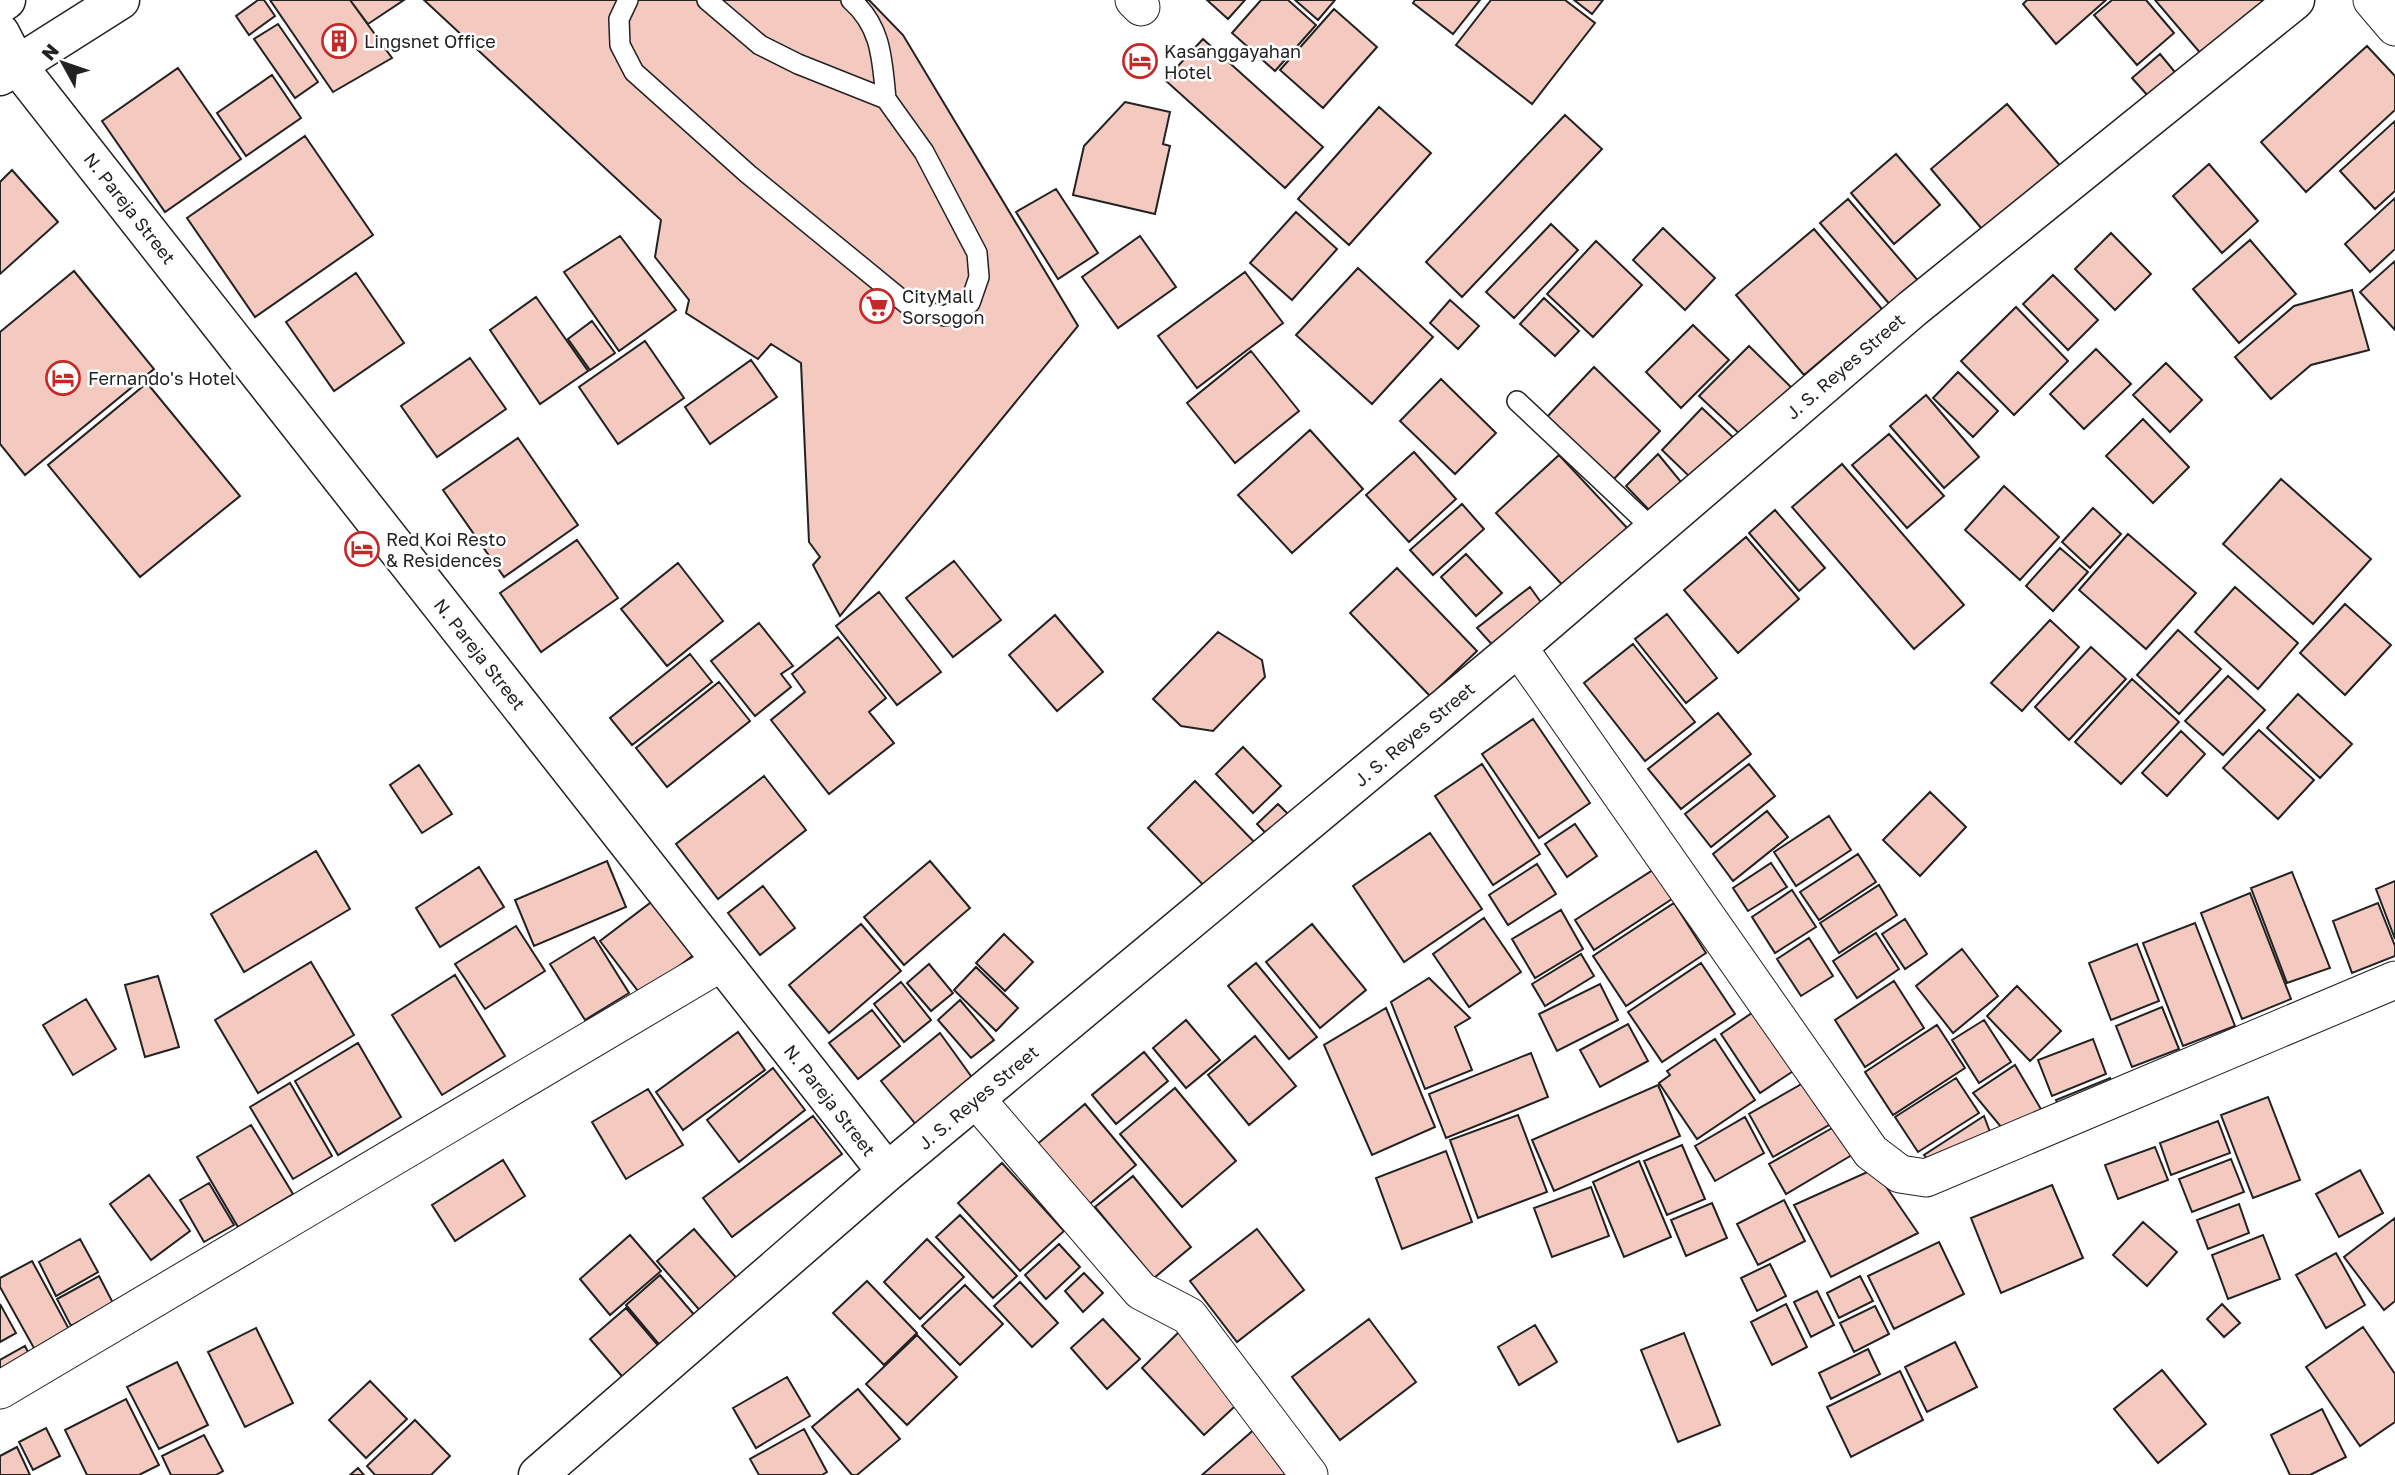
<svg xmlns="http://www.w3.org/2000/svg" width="2395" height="1475" viewBox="0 0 2395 1475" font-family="'Golos Text',sans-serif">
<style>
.building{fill:#f3c9c0;stroke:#222;stroke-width:2}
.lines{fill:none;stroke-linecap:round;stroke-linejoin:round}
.service-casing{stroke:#222;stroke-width:22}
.minor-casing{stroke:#222;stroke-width:39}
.tertiary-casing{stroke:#222;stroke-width:41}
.primary-casing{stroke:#222;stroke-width:41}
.service{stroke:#fff;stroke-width:19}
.minor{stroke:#fff;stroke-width:37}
.tertiary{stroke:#fff;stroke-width:38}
.primary{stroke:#fff;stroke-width:38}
.labels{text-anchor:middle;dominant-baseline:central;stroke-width:5;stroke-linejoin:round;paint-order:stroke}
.poi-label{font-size:18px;fill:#222;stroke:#fff;text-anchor:start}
.street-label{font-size:18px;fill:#222;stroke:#fff}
</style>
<rect width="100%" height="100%" fill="#fff"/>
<!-- building -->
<path class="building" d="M258,0H264L275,16L249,35L236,16Z
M270,0H350L392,58L333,92Z
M350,0H404L368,24Z
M424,0H869L903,35L1078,326L840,616L813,565L820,557L809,542L801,363L771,344L758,359L686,313L689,300L655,257L661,220Z
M1207,0H1245L1228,19Z
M1261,0H1288L1316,25L1275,71L1232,33Z
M1295,0H1335L1318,20Z
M1415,0H1480L1453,34L1413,3Z
M1491,0H1565L1595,23L1532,104L1456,45Z
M1574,0H1603L1592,14Z
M2027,0H2106L2056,44L2023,4Z
M2112,0H2146L2174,33L2137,65L2094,15Z
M2155,0H2275L2208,62Z
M1334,9L1377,47L1323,108L1280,70Z
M278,24L318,82L295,98L254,39Z
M1203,39L1323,147L1285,188L1165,80Z
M2367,46L2395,76V110L2306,192L2261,142Z
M2160,54L2183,82L2156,105L2132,78Z
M178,68L241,159L165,212L102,121Z
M272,75L301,118L246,156L217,113Z
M1125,102L1170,112L1163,144L1170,146L1155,214L1073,195L1084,146Z
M2007,104L2069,176L1993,242L1931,169Z
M1379,107L1431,153L1349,245L1298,199Z
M1565,115L1602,149L1462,297L1426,262Z
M2395,121V191L2375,209L2340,171Z
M305,136L373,235L255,317L187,218Z
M1896,154L1940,205L1894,244L1851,193Z
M2209,164L2258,221L2222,253L2173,196Z
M12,170L58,222L0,274V182Z
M1056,189L1098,253L1058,279L1016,212Z
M2395,198V249L2370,272L2345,244Z
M1848,199L1920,283L1892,307L1820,223Z
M1296,212L1337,249L1292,300L1250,263Z
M1551,224L1578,250L1514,318L1486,292Z
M1663,228L1715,278L1685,310L1633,260Z
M1814,229L1882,309L1804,375L1736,295Z
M2111,233L2151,274L2115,310L2075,269Z
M620,236L676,310L619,351L564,272Z
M1140,236L1176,287L1118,328L1082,277Z
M2250,240L2296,294L2239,343L2193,289Z
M1596,241L1642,285L1593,337L1547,294Z
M2395,261V330L2360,292Z
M1358,268L1433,337L1372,404L1296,335Z
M74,271L154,369L25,475L0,444V332Z
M1245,272L1283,323L1197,388L1158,336Z
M356,273L404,343L334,391L286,322Z
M2053,275L2098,320L2068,350L2023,304Z
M2352,290L2369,350L2311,365L2271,399L2235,357L2294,306Z
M536,297L588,371L540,404L490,330Z
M1544,298L1579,331L1555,356L1520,324Z
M1450,300L1479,326L1458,349L1430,323Z
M2016,307L2068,361L2014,415L1961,361Z
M592,321L615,353L590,370L568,339Z
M1693,325L1729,360L1681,408L1646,372Z
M645,341L684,398L618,444L579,387Z
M1749,346L1795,391L1743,437L1699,396Z
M2096,349L2131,384L2084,429L2050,394Z
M1251,351L1299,411L1235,463L1187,403Z
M470,358L506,409L437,457L401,406Z
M751,360L777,397L710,444L685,407Z
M2166,363L2202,400L2170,432L2133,395Z
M1594,367L1660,431L1612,481L1546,418Z
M1958,372L1998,411L1973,437L1933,398Z
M1441,379L1496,433L1455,474L1400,421Z
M147,383L240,496L140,577L48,465Z
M1926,395L1979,457L1944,488L1890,426Z
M1702,408L1738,442L1694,481L1662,450Z
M2143,419L2189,467L2153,503L2106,456Z
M1310,430L1363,489L1292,553L1238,495Z
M1889,434L1944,496L1907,528L1852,465Z
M518,438L578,525L504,577L443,490Z
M1414,452L1456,499L1409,542L1366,495Z
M1658,454L1686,488L1652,513L1626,486Z
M1559,455L1630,531L1567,590L1496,513Z
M1842,464L1964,605L1914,649L1792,507Z
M2281,479L2371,559L2313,624L2223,544Z
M2004,486L2059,537L2020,580L1965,530Z
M1462,504L1484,529L1433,575L1410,550Z
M2093,508L2121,534L2090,568L2062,542Z
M1775,510L1825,568L1799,591L1749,533Z
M2128,534L2196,593L2146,649L2079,590Z
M1746,537L1799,599L1738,653L1684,590Z
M577,540L618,598L541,652L500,593Z
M2060,548L2088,572L2053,611L2026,586Z
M1466,554L1502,593L1476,616L1441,577Z
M954,561L1001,620L953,657L906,598Z
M678,563L723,621L667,666L621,609Z
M1397,568L1477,651L1430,696L1350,613Z
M1530,587L1545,608L1497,650L1477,628Z
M2235,587L2298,643L2258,689L2195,632Z
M879,592L941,672L897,705L836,626Z
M2345,604L2391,645L2345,695L2300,653Z
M1667,614L1717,678L1686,703L1635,639Z
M1055,615L1103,672L1057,711L1009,655Z
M2050,620L2079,647L2022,711L1991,683Z
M759,623L793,666L781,674L791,687L755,716L711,661Z
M2178,630L2221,669L2179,714L2137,675Z
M1218,632L1262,660L1265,677L1213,731L1181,726L1153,699Z
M838,637L886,698L869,712L894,743L829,794L771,720L805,692L792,674Z
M1633,644L1695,722L1645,761L1584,683Z
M2091,647L2126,679L2069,740L2035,707Z
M690,654L712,682L632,745L610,718Z
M2228,676L2265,710L2223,755L2185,721Z
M2132,679L2179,722L2121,784L2075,742Z
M719,682L750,721L667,787L636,748Z
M2298,694L2352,744L2320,778L2267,728Z
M1718,713L1751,754L1681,809L1648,769Z
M1533,719L1590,803L1539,838L1482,754Z
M2259,730L2314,780L2278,819L2223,768Z
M2181,731L2205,754L2167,796L2142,773Z
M1243,747L1281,786L1253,813L1216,774Z
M1482,764L1540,854L1493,885L1435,796Z
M1749,764L1775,796L1711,847L1685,814Z
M419,765L452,814L422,833L390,785Z
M764,776L806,830L718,899L676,844Z
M1195,781L1261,849L1210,892L1148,828Z
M1930,792L1966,827L1920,876L1883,840Z
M1278,804L1297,823L1276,844L1257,824Z
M1767,811L1788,837L1733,881L1713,854Z
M1829,816L1851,850L1796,886L1774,852Z
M1575,824L1597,856L1567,877L1545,844Z
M1430,833L1482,909L1404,962L1353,886Z
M316,851L350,909L244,972L211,914Z
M1858,854L1876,882L1819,920L1800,892Z
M607,861L626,907L534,946L515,900Z
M930,861L970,908L904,965L864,917Z
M1771,863L1787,887L1748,911L1733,888Z
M1537,864L1556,894L1508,925L1489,895Z
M479,867L504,907L440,947L416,908Z
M1653,870L1672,899L1594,950L1575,920Z
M2292,872L2330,968L2287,983L2251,888Z
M2395,881V939L2376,889Z
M1879,885L1897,915L1839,953L1820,923Z
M763,886L795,928L760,955L728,913Z
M1792,890L1816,927L1775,953L1752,917Z
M2250,893L2291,999L2242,1019L2201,913Z
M654,900L695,954L641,995L600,941Z
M1674,903L1706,953L1626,1006L1593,956Z
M2378,903L2395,946V956L2352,973L2333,921Z
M1561,910L1583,949L1535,978L1512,939Z
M1484,918L1521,972L1469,1007L1433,954Z
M1905,919L1927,954L1905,969L1882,934Z
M2195,923L2235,1026L2183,1046L2143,943Z
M861,924L901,971L829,1033L789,985Z
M1312,924L1366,990L1320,1028L1266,962Z
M516,926L545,971L485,1009L455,964Z
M1876,933L1899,969L1857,998L1833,961Z
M1004,934L1033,962L1005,991L976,963Z
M594,937L629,993L585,1020L550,964Z
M1809,938L1833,976L1801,996L1777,959Z
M2137,944L2159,1001L2111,1020L2089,963Z
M1962,949L1998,996L1953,1033L1916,986Z
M1581,954L1594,976L1545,1006L1532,984Z
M311,962L354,1035L258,1093L215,1020Z
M1256,963L1317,1037L1289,1059L1228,986Z
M1701,963L1735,1014L1662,1062L1628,1012Z
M929,964L953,993L931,1011L907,983Z
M976,967L1018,1008L996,1031L954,990Z
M455,975L505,1056L442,1095L392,1015Z
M158,976L179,1047L145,1057L125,985Z
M1429,978L1470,1018L1455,1027L1472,1070L1425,1089L1391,1002Z
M1894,981L1924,1028L1865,1067L1835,1020Z
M901,982L931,1020L904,1042L874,1004Z
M1600,984L1618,1020L1557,1051L1539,1014Z
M2017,986L2061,1031L2030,1061L1987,1016Z
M86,999L116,1049L73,1075L43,1025Z
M960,1000L994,1040L971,1058L938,1020Z
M1765,1004L1804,1064L1760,1093L1721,1034Z
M2162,1007L2179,1049L2132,1067L2116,1026Z
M1386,1008L1435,1127L1372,1155L1324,1045Z
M872,1010L900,1046L858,1079L829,1043Z
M1186,1020L1220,1060L1186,1088L1153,1048Z
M1984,1020L2011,1062L1979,1083L1952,1040Z
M1628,1024L1648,1061L1600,1087L1580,1050Z
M1937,1025L1965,1068L1893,1115L1865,1072Z
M738,1032L765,1070L683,1130L656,1092Z
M940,1033L976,1083L917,1126L881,1081Z
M1255,1036L1296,1086L1249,1125L1208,1075Z
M1715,1039L1755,1100L1697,1139L1659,1083L1670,1075L1667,1071Z
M2093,1039L2106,1074L2052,1096L2038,1060Z
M358,1043L401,1117L338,1155L295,1081Z
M1144,1052L1168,1081L1116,1124L1092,1095Z
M1531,1053L1548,1097L1446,1138L1429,1094Z
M2015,1065L2045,1116L2006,1133L1973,1093Z
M773,1068L805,1110L739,1162L707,1120Z
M1812,1078L1836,1121L1773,1157L1749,1114Z
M1956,1078L1979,1113L1918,1152L1895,1117Z
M2110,1078L2114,1092L2060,1110L2056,1100Z
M290,1083L332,1156L293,1179L250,1107Z
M1658,1085L1680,1136L1554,1191L1532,1140Z
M1175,1088L1236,1161L1182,1207L1120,1134Z
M648,1089L683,1145L626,1179L592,1122Z
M2268,1097L2300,1180L2253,1198L2221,1115Z
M1085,1104L1136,1165L1086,1207L1035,1146Z
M1518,1115L1547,1192L1478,1218L1450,1140Z
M813,1116L842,1154L732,1237L703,1198Z
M1984,1116L1993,1140L1932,1165L1924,1155Z
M1745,1117L1764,1153L1715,1181L1695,1146Z
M2218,1121L2230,1153L2171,1175L2160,1143Z
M1841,1123L1857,1152L1786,1194L1769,1164Z
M251,1125L293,1194L238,1227L197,1157Z
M1682,1145L1705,1199L1667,1215L1644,1161Z
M2155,1147L2168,1180L2118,1199L2105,1165Z
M1446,1151L1472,1222L1402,1249L1376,1178Z
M2231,1159L2244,1192L2192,1212L2179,1179Z
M503,1160L525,1196L455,1241L432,1205Z
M1639,1161L1671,1237L1624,1257L1593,1182Z
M1002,1163L1064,1231L1020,1271L958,1203Z
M1874,1169L1918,1233L1831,1277L1794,1205Z
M2360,1170L2383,1213L2339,1237L2316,1194Z
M149,1175L190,1231L151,1260L110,1204Z
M1133,1176L1191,1247L1154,1278L1095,1207Z
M209,1183L234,1225L204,1242L180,1200Z
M2052,1185L2083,1258L2001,1293L1971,1218Z
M1591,1187L1609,1236L1552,1257L1534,1208Z
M1784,1200L1805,1241L1758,1265L1737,1224Z
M1712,1203L1727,1238L1686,1256L1671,1220Z
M2239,1204L2249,1233L2208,1249L2197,1220Z
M960,1215L1017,1276L993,1298L936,1237Z
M2395,1218V1301L2384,1310L2344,1257Z
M2143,1222L2177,1252L2147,1286L2113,1255Z
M694,1229L746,1289L709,1321L657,1261Z
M1257,1229L1304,1290L1237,1342L1190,1281Z
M630,1235L661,1271L610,1315L580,1279Z
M2263,1235L2280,1279L2228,1299L2212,1255Z
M80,1239L98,1272L56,1296L39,1262Z
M927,1239L964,1277L920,1319L884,1282Z
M1939,1242L1964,1294L1894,1329L1868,1276Z
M1059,1244L1080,1267L1046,1299L1025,1275Z
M2336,1253L2365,1305L2326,1328L2296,1275Z
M32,1261L70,1331L35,1350L0,1287V1278Z
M1770,1264L1786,1296L1757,1311L1741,1278Z
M1084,1273L1103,1293L1083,1312L1065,1291Z
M660,1275L703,1325L668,1355L626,1305Z
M99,1276L113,1303L71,1326L57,1299Z
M1860,1276L1873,1301L1839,1318L1827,1293Z
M867,1281L917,1333L884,1365L833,1313Z
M1020,1282L1058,1323L1032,1347L994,1306Z
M965,1285L1003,1324L960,1365L922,1326Z
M1817,1291L1834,1325L1811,1337L1794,1302Z
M0,1304L16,1333L0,1342Z
M1786,1304L1807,1347L1772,1365L1751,1322Z
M2222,1304L2240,1323L2224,1337L2207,1319Z
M1875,1306L1889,1334L1854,1352L1840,1323Z
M626,1308L668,1357L632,1388L590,1339Z
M1103,1319L1140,1359L1107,1389L1071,1348Z
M1369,1319L1416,1382L1340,1440L1292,1377Z
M1535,1325L1557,1362L1519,1385L1498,1347Z
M2363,1327L2395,1374V1422L2360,1446L2306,1367Z
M256,1328L293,1403L245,1427L208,1352Z
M1181,1330L1245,1397L1204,1435L1142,1368Z
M1684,1333L1720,1425L1678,1442L1641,1350Z
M917,1335L957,1377L907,1425L866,1384Z
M1955,1342L1977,1387L1927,1412L1905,1367Z
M25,1346L32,1360L0,1378V1360Z
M1868,1349L1880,1374L1831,1399L1819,1373Z
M177,1362L208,1425L159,1449L127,1387Z
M2162,1370L2206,1424L2158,1463L2114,1409Z
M1900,1371L1923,1420L1851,1457L1827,1407Z
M787,1377L810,1416L756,1448L733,1408Z
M370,1381L407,1419L366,1458L329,1420Z
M858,1389L900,1439L857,1475H852L812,1427Z
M126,1399L159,1465L139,1475H87L65,1430Z
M2322,1409L2346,1457L2310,1475H2290L2271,1435Z
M415,1420L450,1456L431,1475H375L367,1466Z
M1257,1427L1300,1475H1202Z
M46,1428L60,1456L33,1470L19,1442Z
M804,1429L827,1472L822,1475H759L750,1459Z
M204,1435L223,1471L216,1475H171L162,1456Z
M17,1447L30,1475H0V1456Z
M358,1468L364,1475H350Z"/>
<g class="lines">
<!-- service casing -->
<g class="service-casing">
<path id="service" d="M628,0L619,19L620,45L634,72L748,174L913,309L945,316L970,303L979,277L977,253L924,152L886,99L798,64L760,45L707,0
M851,0C882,27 882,60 886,99
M1517,401L1654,530"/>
</g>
<!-- minor casing -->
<g class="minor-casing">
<path id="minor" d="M1134,0L1141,7
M2372,0L2395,27
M1518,647L1871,1152L1900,1174L1926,1178L2395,980
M975,1098L1141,1291L1189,1316L1309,1475
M0,1390L722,962"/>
</g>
<!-- tertiary casing -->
<g class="tertiary-casing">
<path id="tertiary" d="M0,33L16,64L887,1172
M538,1475L887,1172L1518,647L1912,309L2295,0"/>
</g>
<!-- primary casing -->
<g class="primary-casing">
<path id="primary" d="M0,4L6,0
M0,76L120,0"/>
</g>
<!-- service -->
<use href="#service" class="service"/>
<!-- minor -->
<use href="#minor" class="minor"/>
<!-- tertiary -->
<use href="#tertiary" class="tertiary"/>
<!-- primary -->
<use href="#primary" class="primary"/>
</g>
<!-- icons -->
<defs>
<g id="building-ring" transform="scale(1.75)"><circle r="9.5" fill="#fff" stroke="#c62828" stroke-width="1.5"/><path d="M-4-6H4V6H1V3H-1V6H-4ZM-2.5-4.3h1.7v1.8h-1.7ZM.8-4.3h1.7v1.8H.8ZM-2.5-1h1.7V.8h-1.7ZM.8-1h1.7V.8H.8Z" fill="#c62828"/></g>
<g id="hotel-ring" transform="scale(1.75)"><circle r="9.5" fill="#fff" stroke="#c62828" stroke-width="1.5"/><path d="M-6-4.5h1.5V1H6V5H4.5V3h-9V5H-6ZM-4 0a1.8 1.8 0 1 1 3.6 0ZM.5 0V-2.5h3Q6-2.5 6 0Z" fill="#c62828"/></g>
<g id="supermarket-ring" transform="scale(1.75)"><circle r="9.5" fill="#fff" stroke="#c62828" stroke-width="1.5"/><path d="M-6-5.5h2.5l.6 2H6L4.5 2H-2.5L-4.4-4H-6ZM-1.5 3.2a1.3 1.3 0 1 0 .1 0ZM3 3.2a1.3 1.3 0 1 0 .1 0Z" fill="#c62828"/></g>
</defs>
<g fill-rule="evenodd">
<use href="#building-ring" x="339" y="41"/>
<use href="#hotel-ring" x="1140" y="61"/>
<use href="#supermarket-ring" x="877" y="306"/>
<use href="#hotel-ring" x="63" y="378"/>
<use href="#hotel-ring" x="362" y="549"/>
</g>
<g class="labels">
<!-- poi labels -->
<g class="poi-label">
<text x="364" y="41">Lingsnet Office</text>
<text x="1164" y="51">Kasanggayahan<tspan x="1164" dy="21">Hotel</tspan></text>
<text x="902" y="296">CityMall<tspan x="902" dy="21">Sorsogon</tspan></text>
<text x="88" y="378">Fernando's Hotel</text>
<text x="386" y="539">Red Koi Resto<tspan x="386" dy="21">&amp; Residences</tspan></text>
</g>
<!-- street labels -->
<g class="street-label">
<text transform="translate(130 208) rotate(52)">N. Pareja Street</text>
<text transform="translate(1845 366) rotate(-41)">J. S. Reyes Street</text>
<text transform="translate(480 654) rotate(52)">N. Pareja Street</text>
<text transform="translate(1414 734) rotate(-40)">J. S. Reyes Street</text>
<text transform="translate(978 1097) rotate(-40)">J. S. Reyes Street</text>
<text transform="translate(830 1100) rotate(52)">N. Pareja Street</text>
</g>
</g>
<!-- north arrow -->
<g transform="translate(63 63) rotate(310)" stroke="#ffffff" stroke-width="5" paint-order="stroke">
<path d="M0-5L12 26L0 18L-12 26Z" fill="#222222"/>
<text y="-10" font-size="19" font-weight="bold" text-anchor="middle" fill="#222222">N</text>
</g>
</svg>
